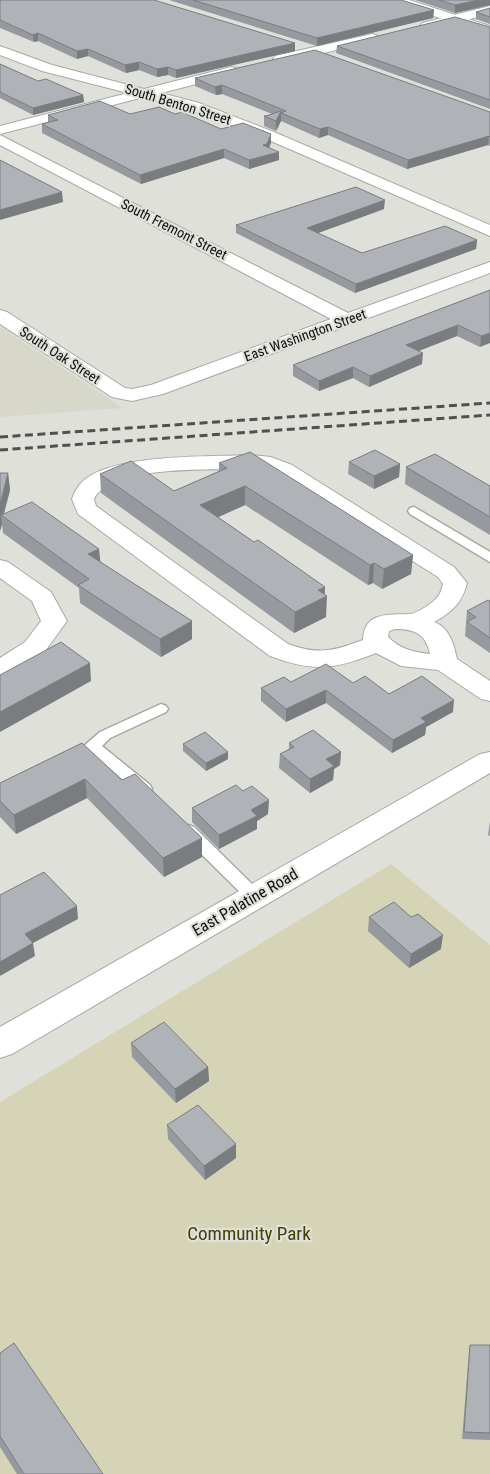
<svg xmlns="http://www.w3.org/2000/svg" width="490" height="1474" viewBox="0 0 490 1474" font-family="'Roboto Condensed',sans-serif">
<style>
.built{fill:#d7d7ca}
.green{fill:#d6d4b6}
.lines{fill:none;stroke-linecap:round;stroke-linejoin:round}
.lane-casing{stroke:#a9a9a4;stroke-width:3}
.street-casing{stroke:#a9a9a4;stroke-width:2}
.secondary-casing{stroke:#a9a9a4;stroke-width:2}
.lane{fill:#fff;fill-rule:evenodd}
.street{fill:#fff;fill-rule:evenodd}
.secondary{fill:#fff;fill-rule:evenodd}
.rail{stroke:#50504d;stroke-width:3;stroke-dasharray:8 4.5;stroke-linecap:butt}
.wall{fill:#96999d}
.shaded-wall{fill:#7a7d80}
.building{fill:#afb2b7;stroke:#7a7d80}
.labels{text-anchor:middle;dominant-baseline:central;stroke-width:4.5;stroke-linejoin:round;paint-order:stroke}
.far-street-label{font-size:14px;fill:#10100e;stroke:#e0e0db}
.street-label{font-size:16px;fill:#10100e;stroke:#e0e0db}
.near-park-label{font-size:19px;fill:#444004;stroke:#e0e0db}
</style>
<rect width="100%" height="100%" fill="#e0e0db"/>
<!-- built -->
<path class="built" d="M0,327L123,408L0,417Z"/>
<!-- green -->
<path class="green" d="M391,864L490,945V1474H0V1102Z"/>
<g class="lines">
<!-- lane casing -->
<g class="lane-casing">
<path id="lane" d="M414,507L490,552V562L410,514L408,511L410,508Z
M161,704L166,706L168,709L166,712L110,738L102,746L150,785L152,789L150,793L144,794L138,793L84,746L100,732Z
M188,825L194,827L261,893L263,897L261,901L255,903L249,901L182,835L180,831L182,827Z"/>
</g>
<!-- street casing -->
<g class="street-casing">
<path id="street" d="M490,6V14L426,30L420,26L422,23Z
M372,34L376,35L378,38L376,41L280,63L273,59L275,56Z
M0,46L52,65L144,89L231,67L236,68L238,71L236,74L161,93L199,103L274,132L490,225V236L264,138L189,109L144,97L0,134V126L128,93L42,71L0,55Z
M0,135L348,313L490,262V273L163,394L132,401L112,397L0,324V310L7,312L125,388L132,389L151,385L331,319L0,145Z
M252,455L271,457L292,465L454,567L467,583C462,603 452,612 434,622C450,628 454,645 457,659L490,681V701L481,699L438,670L401,666L376,653C333,670 313,672 270,656L78,514L72,499C74,493 77,487 82,482C112,453 211,457 252,455ZM252,469L266,470L276,475L438,577L443,584C442,587 441,592 439,595C435,602 418,613 410,614C389,615 364,611 363,640C334,651 318,655 288,644L96,506L94,499C110,464 217,470 252,469ZM395,629C415,629 426,634 430,654C413,652 400,649 388,637L389,631Z
M0,560L8,562L51,592L67,621L43,654L9,675L0,677V658L25,642L41,621L32,601L0,578Z"/>
</g>
<!-- secondary casing -->
<g class="secondary-casing">
<path id="secondary" d="M391,0H409L490,26V34L393,3Z
M490,752V773L12,1054L0,1058V1027L480,754Z"/>
</g>
<!-- lane -->
<use href="#lane" class="lane"/>
<!-- street -->
<use href="#street" class="street"/>
<!-- secondary -->
<use href="#secondary" class="secondary"/>
<!-- rail -->
<path class="rail" d="M0,437L490,403
M0,450L490,415"/>
</g>
<!-- wall -->
<path class="wall" d="M0,0L295,43V51L176,78L168,75L157,77L139,70L126,73L88,56L77,59L38,41L34,42L0,28Z
M169,0H401L434,10L433,18L317,46Z
M415,0H490V5L455,13Z
M490,8V24L476,19V12Z
M490,27V109L336,53L337,46Z
M0,64L38,81L83,95L84,102L33,115L0,98Z
M195,78L490,112V146L488,145L407,169L328,135L319,138L281,121L276,131L264,126V116L272,114L222,94L216,95L195,86Z
M175,114L221,129L271,143L269,147L279,160L249,169L224,158L141,184L42,133V124L48,122V115Z
M384,209L318,233L362,253L477,240L476,249L355,293L236,233V225Z
M490,290L480,347L457,336L418,351L422,364L369,387L353,378L319,391L293,376V365Z
M349,462L400,464L399,477L374,489L348,474Z
M219,463L413,555L411,574L382,589L373,583L368,585L245,505L218,517L254,542L325,587V595L326,617L294,633L101,493L100,474L174,491L219,471Z
M406,467L490,486V535L405,484Z
M0,473H8L10,490L4,513L100,562L192,621V639L161,657L80,603L79,588L3,533L2,524L0,531Z
M490,601V653L465,636L467,611Z
M291,682L353,683L389,694L453,712L426,727L425,735L392,753L326,703L286,722L261,701V688Z
M82,743L122,780L202,838V857L164,877L87,798L16,834L0,817V783Z
M289,743L341,752L340,765L334,769L333,780L310,793L279,768L280,754L289,749Z
M183,744L228,759L206,771L183,751Z
M192,808L268,814L257,821V829L219,849L192,822Z
M490,821V836L488,835Z
M369,917H411L441,949L409,968L368,931Z
M131,1043L208,1067L209,1081L176,1103L132,1057Z
M167,1125L236,1158L205,1180L168,1139Z
M470,1345H490V1440L462,1439L469,1351Z
M0,1353L103,1474H17L0,1447Z"/>
<!-- shaded-wall -->
<path class="shaded-wall" d="M479,0H490V5L455,13V5Z
M434,10L433,18L317,46V38Z
M38,33V41L34,42L33,35Z
M295,43V51L176,78V70Z
M88,49V56L77,59V51Z
M139,62V70L126,73L125,65Z
M168,67V75L157,77V69Z
M222,85V94L216,95L215,87Z
M83,95L84,102L33,115V108Z
M281,111V121L276,131V121Z
M328,127V135L319,138L320,129Z
M271,134V143L267,153L263,145Z
M489,136L488,145L407,169L408,160Z
M224,149V158L141,184L140,175Z
M279,152V160L249,169V160Z
M62,192L63,202L0,220V210Z
M385,200L384,209L307,237V228Z
M477,240L476,249L355,293L356,284Z
M458,325L457,336L406,356V345Z
M490,333V343L480,347L481,336Z
M423,353L422,364L369,387L370,376Z
M353,367V378L319,391V381Z
M400,464L399,477L374,489V476Z
M8,473L10,490L3,517L1,515L2,524L0,531V505Z
M245,486V505L201,525L200,505Z
M99,549L101,567L88,554Z
M413,555L411,574L382,589L384,569Z
M374,563L373,583L368,585L370,565Z
M325,587L324,598L327,596L326,617L294,633L295,612L318,590Z
M192,621V639L161,657L160,639Z
M90,663L91,681L0,732V712Z
M326,690V703L286,722V709Z
M454,700L453,712L426,727L425,735L392,753L393,740L421,718Z
M228,752V759L206,771V763Z
M341,752L340,765L334,769L333,780L310,793V779L326,759Z
M85,779L87,798L16,834L14,815Z
M269,800L268,814L257,821V829L219,849V835L251,810Z
M202,838V857L164,877L163,858Z
M77,906L78,919L33,943L35,956L0,976V962L25,934Z
M443,935L441,949L409,968L411,954Z
M208,1067L209,1081L176,1103L175,1089Z
M236,1144V1158L205,1180L204,1166Z"/>
<!-- building -->
<path class="building" d="M0,0H154L295,43L176,70L168,67L157,69L139,62L125,65L88,49L77,51L38,33L33,35L0,20Z
M193,0H401L434,10L317,38Z
M439,0H479L455,5Z
M490,8V17L476,12Z
M455,17L490,27V100L337,46Z
M315,50L490,112V137L489,136L408,160L328,127L320,129L281,113L286,111L222,85L215,87L195,78Z
M0,64L38,81L46,79L83,95L33,108L0,92Z
M100,101L130,114L159,107L175,114L182,112L221,129L243,123L271,134L267,144L263,145L279,152L249,160L224,149L140,175L42,124L58,120L48,115Z
M281,111L276,121L264,116H266Z
M0,160L62,192L0,210Z
M356,187L385,200L307,228L362,253L445,226L477,240L356,284L236,225Z
M490,290V333L481,336L458,325L406,345L423,353L370,376L353,367L319,381L293,365Z
M375,450L400,464L374,476L349,462Z
M250,452L413,555L384,569L374,563L370,565L245,486L200,505L254,542L258,540L325,587L318,590L327,596L295,612L100,474L131,461L174,491L227,468L219,463Z
M435,454L490,486V517L406,467Z
M0,473H8L0,505Z
M32,502L99,549L88,554L192,621L160,639L78,585L89,579L1,515Z
M488,600L490,601V638L467,622L476,617L467,611Z
M61,642L90,663L0,712V675Z
M326,664L353,683L365,676L389,694L422,676L454,700L421,718L426,722L393,740L326,690L286,709L261,688L284,677L291,682Z
M313,730L341,752L326,759L334,766L310,779L280,754L294,747L289,743Z
M205,732L228,752L206,763L183,744Z
M82,743L122,780L135,774L202,838L163,858L85,779L14,815L0,801V783Z
M236,785L243,791L252,786L269,800L251,810L257,816L219,835L192,808Z
M44,872L77,906L25,934L33,943L0,962V895Z
M394,902L411,917L418,914L443,935L411,954L369,917Z
M164,1022L208,1067L175,1089L131,1043Z
M198,1105L236,1144L204,1166L167,1125Z
M14,1343L103,1474H24L0,1436V1353Z
M470,1345H490V1433L464,1432Z"/>
<g class="labels">
<!-- far-street labels -->
<g class="far-street-label">
<text transform="translate(178 104) rotate(17)">South Benton Street</text>
<text transform="translate(174 229) rotate(27)">South Fremont Street</text>
<text transform="translate(305 335) rotate(-20)">East Washington Street</text>
<text transform="translate(60 355) rotate(33)">South Oak Street</text>
</g>
<!-- street labels -->
<g class="street-label">
<text transform="translate(245 902) rotate(-30)">East Palatine Road</text>
</g>
<!-- near-park labels -->
<g class="near-park-label">
<text x="249" y="1233">Community Park</text>
</g>
</g>
</svg>
